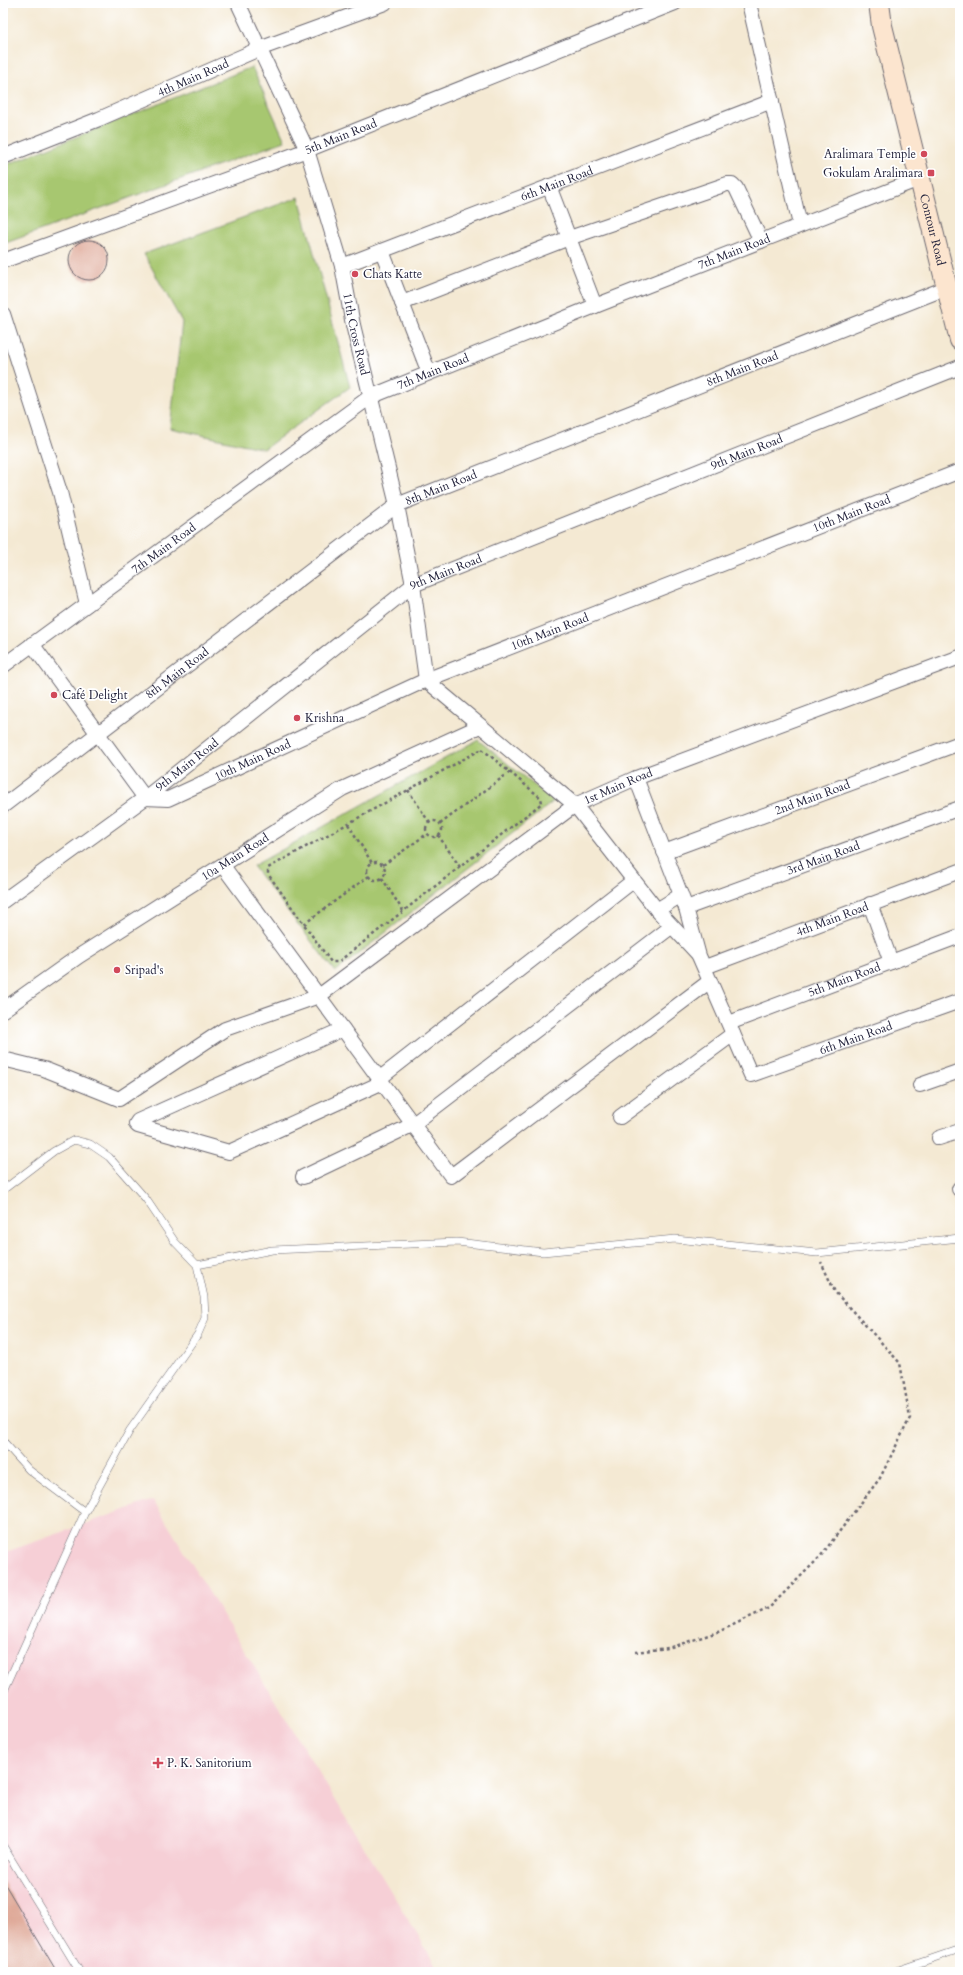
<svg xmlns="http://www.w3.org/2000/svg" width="963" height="1975" viewBox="0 0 963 1975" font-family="Cardo,serif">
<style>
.built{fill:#f6cfd6}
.green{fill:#a7c770;stroke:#647456}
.building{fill:#dfa998}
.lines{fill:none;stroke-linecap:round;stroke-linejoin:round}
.lane-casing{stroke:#6c6870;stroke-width:8}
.street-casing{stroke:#6c6870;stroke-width:16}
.secondary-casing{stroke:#6c6870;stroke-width:22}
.path{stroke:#6c6870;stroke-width:2.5;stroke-dasharray:3 3;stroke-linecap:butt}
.lane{stroke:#fff;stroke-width:7}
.street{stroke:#fff;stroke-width:14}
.secondary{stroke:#fce5cf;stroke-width:20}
.poi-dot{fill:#d1495b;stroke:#fff;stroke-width:1.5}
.labels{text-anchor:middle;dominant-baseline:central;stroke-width:3.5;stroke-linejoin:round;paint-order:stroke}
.street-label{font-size:12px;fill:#22223b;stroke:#fff}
.poi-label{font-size:12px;fill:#22223b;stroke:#fff;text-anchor:start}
</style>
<rect width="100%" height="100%" fill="#fff"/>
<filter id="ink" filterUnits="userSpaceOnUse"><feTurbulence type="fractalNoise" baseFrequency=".025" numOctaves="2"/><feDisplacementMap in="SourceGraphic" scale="8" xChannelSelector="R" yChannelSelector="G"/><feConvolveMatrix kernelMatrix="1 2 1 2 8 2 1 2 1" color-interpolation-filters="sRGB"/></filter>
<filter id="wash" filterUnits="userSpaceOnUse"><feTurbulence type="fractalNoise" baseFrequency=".012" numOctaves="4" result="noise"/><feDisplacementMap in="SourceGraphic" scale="16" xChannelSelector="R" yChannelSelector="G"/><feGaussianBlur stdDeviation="0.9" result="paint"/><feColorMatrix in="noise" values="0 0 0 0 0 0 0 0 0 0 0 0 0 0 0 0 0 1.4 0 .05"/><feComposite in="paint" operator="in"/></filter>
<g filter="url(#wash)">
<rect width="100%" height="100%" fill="#f4e9d3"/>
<!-- built -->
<path class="built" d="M153,1500L440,1972H3V1553Z"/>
<!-- green -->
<path class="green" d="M252,67L285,141L3,244V166Z
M299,197L350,387L264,449L170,428L182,322L144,254Z
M478,740L554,801L335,972L253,866Z"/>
<g id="blocks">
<!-- building -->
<path class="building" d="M69 260a20 20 0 1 1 40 0a20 20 0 1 1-40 0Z
M3,1881L57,1972H3Z"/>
</g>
</g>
<g filter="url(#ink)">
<use href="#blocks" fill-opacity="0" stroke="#6c6870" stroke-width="1"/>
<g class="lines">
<!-- lane casing -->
<g class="lane-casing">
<path id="lane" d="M3,1190L54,1151L74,1140L90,1144L109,1157L146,1199L175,1242L197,1265L272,1250L457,1242L543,1252L675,1239L817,1253L960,1238
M3,1441L29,1470L85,1512L130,1430L198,1334L205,1318L204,1297L197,1265
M3,1693L85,1512
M3,1846L80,1972
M893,1972L960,1949"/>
</g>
<!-- street casing -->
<g class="street-casing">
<g id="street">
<path id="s1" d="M238,3L307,150L342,266L353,325L397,505L413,585L426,680"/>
<path d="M749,3L800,225"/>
<path id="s2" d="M3,157L99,119L259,49L385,3"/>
<path d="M549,186L595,306"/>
<path d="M382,251L429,373"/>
<path id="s3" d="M3,261L307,150L675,3"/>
<path id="s4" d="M342,266L772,101"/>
<path d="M402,303L569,238L727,184H732L736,188L761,241"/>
<path d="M3,314L60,492L87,604"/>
<path id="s5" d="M32,644L145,798L168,799L426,680L960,471"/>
<path id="s6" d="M3,666L370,397L595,306L919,179"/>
<path d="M426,680L575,805L657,910L698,954"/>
<path id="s7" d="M636,778L686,908L699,956L751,1075L960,1001"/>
<path id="s8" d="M3,806L397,505L946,288"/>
<path id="s9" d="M664,852L960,743"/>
<path d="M223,866L451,1176L710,981"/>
<path id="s10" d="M3,901L145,798L413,585L960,367"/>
<path d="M870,904L891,962"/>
<path id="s11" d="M686,908L960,808"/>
<path d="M657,910L681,895"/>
<path id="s12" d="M705,967L960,871"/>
<path id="s13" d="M3,1010L79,956L342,789L480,726"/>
<path id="s14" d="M729,1023L960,936"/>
<path d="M343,1029L138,1121L136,1124L138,1126L229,1152L381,1083"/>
<path id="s15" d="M3,1059L44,1069L119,1099L225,1029L319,996L575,805L636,778L960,657"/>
<path d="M379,1079L633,881"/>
<path d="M920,1085L960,1071"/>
<path d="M620,1117L733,1034"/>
<path d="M939,1138L960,1131"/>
<path d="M303,1177L412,1125L671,927"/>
<path d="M959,1189L960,1188"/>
</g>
</g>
<!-- secondary casing -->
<g class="secondary-casing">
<g id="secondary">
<path id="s16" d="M879,3L882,26L960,340"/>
</g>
</g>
<!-- path -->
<path class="path" d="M482,749L541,798L542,803L338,962H331L268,874V868Z
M408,790L429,822
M426 829a8 8 0 1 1 16 0a8 8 0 1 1-16 0Z
M348,824L372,863
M440,824L510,772
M438,835L460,867
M367 871a9 9 0 1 1 18 0a9 9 0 1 1-18 0Z
M383,865L427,834
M382,878L403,911
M304,924L369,876
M635,1652L668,1648L718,1632L769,1608L820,1557L880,1478L910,1418L900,1363L835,1292L821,1262"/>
<!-- lane -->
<use href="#lane" class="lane"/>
<!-- street -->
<use href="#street" class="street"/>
<!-- secondary -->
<use href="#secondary" class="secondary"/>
</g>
</g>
<!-- markers -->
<g class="poi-dot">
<circle cx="924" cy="154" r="4"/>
<rect x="927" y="169" width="8" height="8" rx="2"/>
<circle cx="355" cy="274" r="4"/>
<circle cx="54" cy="695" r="4"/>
<circle cx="297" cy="718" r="4"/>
<circle cx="117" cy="970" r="4"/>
<path d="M156 1757h4v4h4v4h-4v4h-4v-4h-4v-4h4z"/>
</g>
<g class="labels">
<!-- street labels -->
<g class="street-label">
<text stroke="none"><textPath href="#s2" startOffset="206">4th Main Road</textPath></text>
<text stroke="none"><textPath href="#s3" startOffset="360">5th Main Road</textPath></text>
<text stroke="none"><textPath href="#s4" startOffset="230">6th Main Road</textPath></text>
<text stroke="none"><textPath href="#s16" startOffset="233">Contour Road</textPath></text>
<text stroke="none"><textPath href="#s6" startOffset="847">7th Main Road</textPath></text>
<text stroke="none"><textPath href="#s1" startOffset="353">11th Cross Road</textPath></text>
<text stroke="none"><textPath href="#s8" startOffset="867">8th Main Road</textPath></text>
<text stroke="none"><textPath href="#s6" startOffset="523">7th Main Road</textPath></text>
<text stroke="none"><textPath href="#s10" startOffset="877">9th Main Road</textPath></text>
<text stroke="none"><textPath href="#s8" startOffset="543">8th Main Road</textPath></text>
<text stroke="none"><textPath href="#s5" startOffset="955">10th Main Road</textPath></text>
<text stroke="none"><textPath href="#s6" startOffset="199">7th Main Road</textPath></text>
<text stroke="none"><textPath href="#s10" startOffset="553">9th Main Road</textPath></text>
<text stroke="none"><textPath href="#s5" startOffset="631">10th Main Road</textPath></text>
<text stroke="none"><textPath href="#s8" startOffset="219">8th Main Road</textPath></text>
<text stroke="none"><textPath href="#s5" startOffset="307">10th Main Road</textPath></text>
<text stroke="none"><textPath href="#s10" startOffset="229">9th Main Road</textPath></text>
<text stroke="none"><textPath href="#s15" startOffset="716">1st Main Road</textPath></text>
<text stroke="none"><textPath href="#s9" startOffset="158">2nd Main Road</textPath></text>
<text stroke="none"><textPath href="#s13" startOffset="278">10a Main Road</textPath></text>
<text stroke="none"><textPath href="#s11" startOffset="146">3rd Main Road</textPath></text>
<text stroke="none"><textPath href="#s12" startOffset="136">4th Main Road</textPath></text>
<text stroke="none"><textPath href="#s14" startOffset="123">5th Main Road</textPath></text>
<text stroke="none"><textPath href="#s7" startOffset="430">6th Main Road</textPath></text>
</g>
<!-- poi labels -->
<g class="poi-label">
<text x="916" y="154" text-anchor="end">Aralimara Temple</text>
<text x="923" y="173" text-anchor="end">Gokulam Aralimara</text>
<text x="363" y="274">Chats Katte</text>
<text x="62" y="695">Café Delight</text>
<text x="305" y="718">Krishna</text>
<text x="125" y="970">Sripad's</text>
<text x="167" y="1763">P. K. Sanitorium</text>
</g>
</g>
<!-- margin -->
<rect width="963" height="1975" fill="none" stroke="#fff" stroke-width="16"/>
</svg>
